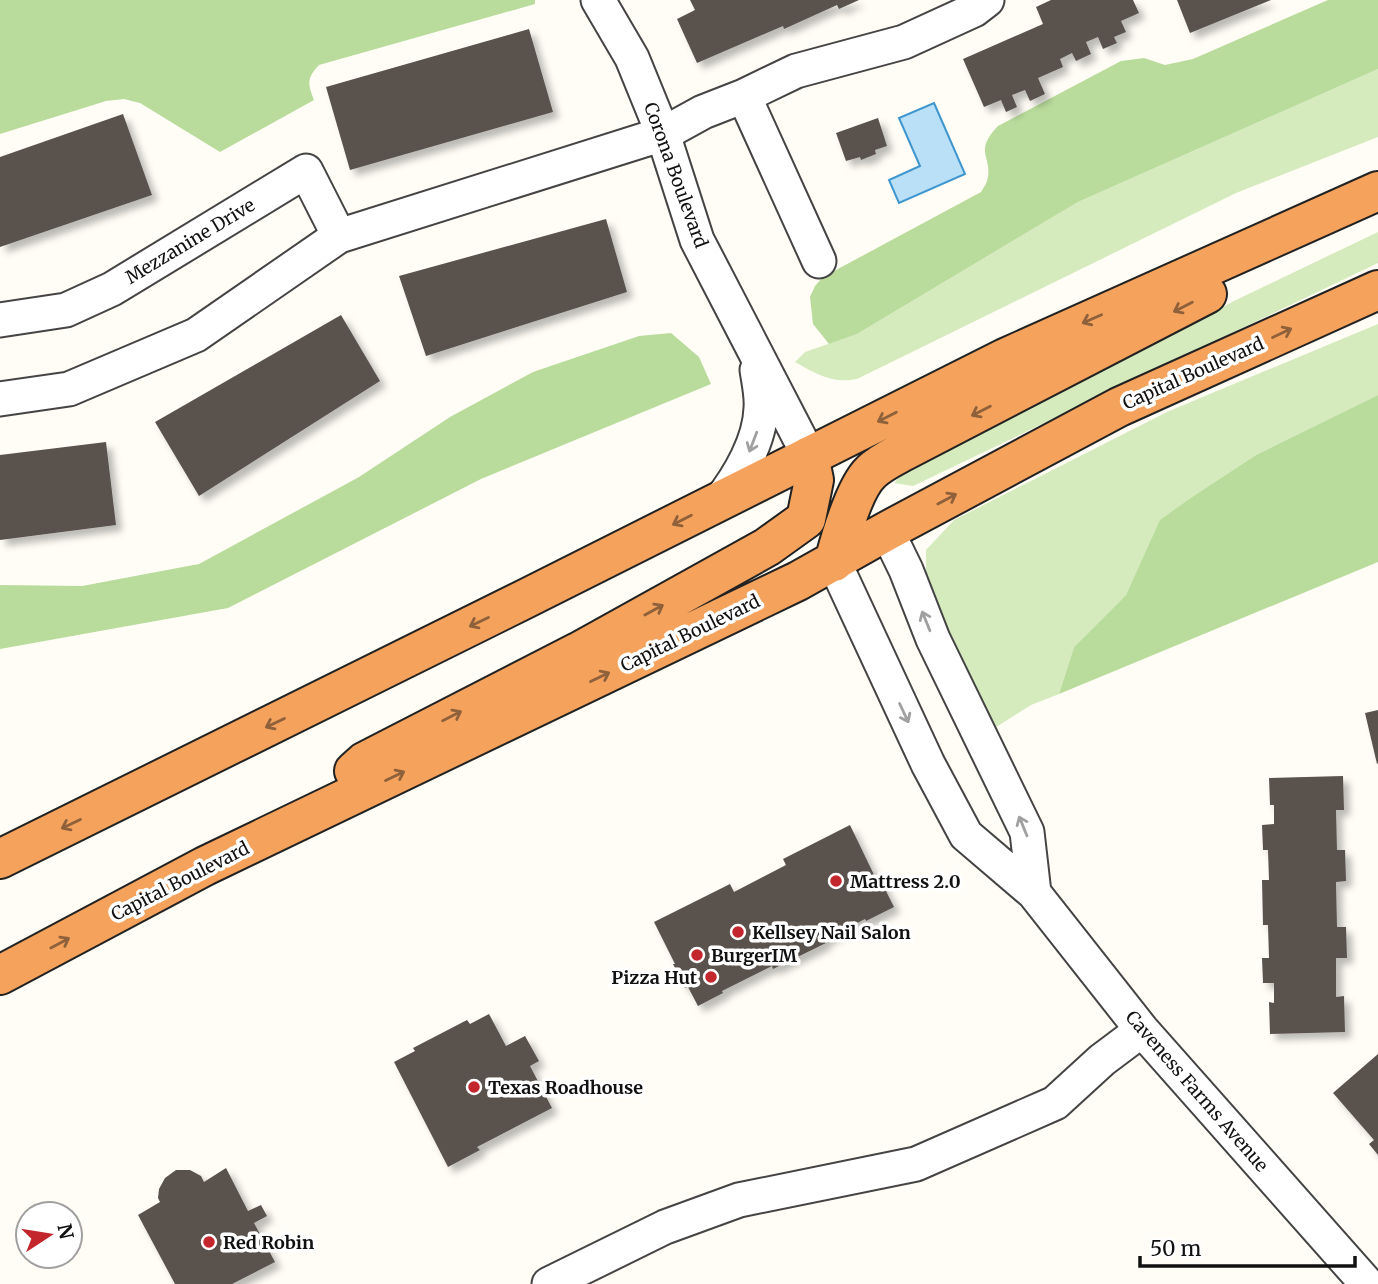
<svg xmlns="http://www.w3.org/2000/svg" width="1378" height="1284" viewBox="0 0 1378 1284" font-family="Merriweather,serif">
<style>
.green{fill:#d5ebbd}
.forest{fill:#b9dc9c}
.water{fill:#b9e0f7;stroke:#3f96cf;stroke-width:2}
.building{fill:#5a524d;filter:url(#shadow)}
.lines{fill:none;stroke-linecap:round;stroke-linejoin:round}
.minor-casing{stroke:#444;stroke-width:37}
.highway-casing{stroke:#222;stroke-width:42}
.minor{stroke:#fff;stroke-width:33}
.highway{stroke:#f5a25d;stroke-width:38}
.oneway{stroke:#8e613b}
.oneway2{stroke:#a0a0a0}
.poi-dot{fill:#c4262e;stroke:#fff;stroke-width:2.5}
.labels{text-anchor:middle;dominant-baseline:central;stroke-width:7;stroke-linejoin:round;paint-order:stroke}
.street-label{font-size:18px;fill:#111;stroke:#fff}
.poi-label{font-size:18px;font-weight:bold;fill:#111;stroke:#fff;text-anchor:start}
</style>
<defs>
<filter id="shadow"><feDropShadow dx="6" dy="6" stdDeviation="3.5" flood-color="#0004"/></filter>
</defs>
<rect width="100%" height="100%" fill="#fffdf5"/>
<!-- green -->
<path class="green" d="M1378,69V137L1236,193L857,379C832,384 816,374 795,362L805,352L857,334L1078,202Z
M1378,232V263L913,486L894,483L907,469L1236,300Z
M1378,324V395L1256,455L1192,497L1161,520L1126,595L1074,647L1059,694L1031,705L993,729L926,582V550L954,520L1169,411Z"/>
<!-- forest -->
<path class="forest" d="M0,0H535V4L319,65C306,79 308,84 314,100L220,152L140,103L124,99L106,101L0,134Z
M1328,0H1378V69L1078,202L857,334L829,344L813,324L810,297L815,286L823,277L981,192C983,188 986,185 987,181C994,157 972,153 998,126L1121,61L1144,58L1165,65L1193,59Z
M671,333L699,357L711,384L481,479L228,608L0,649V585L82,586L199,564L359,477L450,417L533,372L639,336Z
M1378,395V562L1059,694L1074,647L1126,595L1160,520L1192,497L1256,455Z"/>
<!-- water -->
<path class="water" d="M934,103L965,174L899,203L889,180L920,166L899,118Z"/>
<!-- building -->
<path class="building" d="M690,0H859L839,9L837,5L784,29L783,26L697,63L677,19L695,10Z
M1051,0H1133L1139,13L1121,21L1126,32L1114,37L1117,43L1103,49L1098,37L1086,42L1091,54L1076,61L1072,53L1060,59L1063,67L1038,78L1045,94L1030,101L1025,90L1012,95L1017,107L1006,112L1001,100L984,107L963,59L1043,24L1036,7Z
M1177,0H1271L1190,33Z
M529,29L553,112L350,170L326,87Z
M123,114L152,195L0,247V157Z
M878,118L887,146L875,150L876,154L861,160L860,157L846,161L836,133Z
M606,219L627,292L426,356L399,276Z
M341,315L380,381L199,496L155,422Z
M106,442L116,525L0,540V455Z
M1378,710V763L1377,764L1365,713Z
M1343,776L1344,810H1336L1337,850H1345L1346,881L1336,882L1337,927H1346L1347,958H1336V997L1344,996L1345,1032L1270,1034L1269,1002L1274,1003V983H1263L1262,958H1269L1268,925H1263L1262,880H1269L1268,850H1263L1262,825L1274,824V805H1270L1269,778Z
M850,825L877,881L880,879L894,907L866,921L865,919L824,940L826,943L773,969L772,966L722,991L723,993L698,1006L688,987L685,988L673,964H675L654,922L730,884L734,892L786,865L783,859Z
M489,1014L506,1046L525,1036L539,1061L530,1066L552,1108L477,1147L480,1150L448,1167L394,1062L415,1051L413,1048L467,1020L470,1024Z
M1378,1054V1155L1369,1144L1374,1140L1333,1093Z
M226,1168L248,1211L261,1205L267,1216L254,1223L275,1262L232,1284H175L138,1215L160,1202L158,1198L159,1189L165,1178L176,1170H190L201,1176L204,1182Z"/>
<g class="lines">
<!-- minor casing -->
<g class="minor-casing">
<path id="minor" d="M598,0L632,58L663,134L697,240L809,456
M744,96L819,261
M0,320L66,310L112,289L306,171L339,236
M0,399L69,389L196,335L339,236L663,134L703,112L744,96L796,71L904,42L974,10L987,0
M719,502C739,477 760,441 761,408C762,396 759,383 757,370
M887,531L906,570L933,639L1027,832L1034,893
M834,562L928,764L966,835L1034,893L1142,1030L1367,1284
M549,1284L665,1227L739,1200L916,1164L1055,1103L1102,1060L1142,1030"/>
</g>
<!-- highway casing -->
<g class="highway-casing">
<path id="highway" d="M834,562C840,539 854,488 871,472C880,463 893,457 904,451L1207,294
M354,771L364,762L578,652L767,547L806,519L814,480L809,456
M0,859L523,600L1005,358L1378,191
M0,975L205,866L798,581L887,531L1119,407L1378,290"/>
</g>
<!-- minor -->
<use href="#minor" class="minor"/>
<!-- highway -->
<use href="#highway" class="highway"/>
</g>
<!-- one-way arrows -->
<defs><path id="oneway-shaft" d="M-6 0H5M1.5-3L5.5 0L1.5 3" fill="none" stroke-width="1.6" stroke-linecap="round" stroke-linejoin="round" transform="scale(1.75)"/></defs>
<g class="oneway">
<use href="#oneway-shaft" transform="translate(1183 307) rotate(153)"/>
<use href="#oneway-shaft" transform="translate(1092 319) rotate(156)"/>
<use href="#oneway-shaft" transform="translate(1282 333) rotate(-25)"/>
<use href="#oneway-shaft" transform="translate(981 411) rotate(153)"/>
<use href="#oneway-shaft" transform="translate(887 417) rotate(153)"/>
<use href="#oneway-shaft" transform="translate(947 499) rotate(-28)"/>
<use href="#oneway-shaft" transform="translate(682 520) rotate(153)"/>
<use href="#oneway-shaft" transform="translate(654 610) rotate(-29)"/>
<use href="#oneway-shaft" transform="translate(479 622) rotate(154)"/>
<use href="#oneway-shaft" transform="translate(600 677) rotate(-26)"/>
<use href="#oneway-shaft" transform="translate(452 716) rotate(-27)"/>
<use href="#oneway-shaft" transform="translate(275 723) rotate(154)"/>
<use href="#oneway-shaft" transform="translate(395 776) rotate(-26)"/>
<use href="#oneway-shaft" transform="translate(71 824) rotate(154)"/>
<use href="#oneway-shaft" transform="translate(60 943) rotate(-28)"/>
</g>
<g class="oneway2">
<use href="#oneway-shaft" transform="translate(753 442) rotate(111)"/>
<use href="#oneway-shaft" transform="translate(926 621) rotate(-112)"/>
<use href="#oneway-shaft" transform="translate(904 713) rotate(65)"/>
<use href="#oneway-shaft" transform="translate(1023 826) rotate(-112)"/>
</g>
<!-- markers -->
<g class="poi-dot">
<circle cx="836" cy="881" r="7"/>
<circle cx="738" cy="932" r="7"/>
<circle cx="697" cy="955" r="7"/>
<circle cx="711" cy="977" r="7"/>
<circle cx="474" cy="1087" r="7"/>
<circle cx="209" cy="1242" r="7"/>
</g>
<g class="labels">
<!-- street labels -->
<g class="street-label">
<text transform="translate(676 175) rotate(70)">Corona Boulevard</text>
<text transform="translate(190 241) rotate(-31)">Mezzanine Drive</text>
<text transform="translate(1193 373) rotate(-24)">Capital Boulevard</text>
<text transform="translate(690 633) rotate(-26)">Capital Boulevard</text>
<text transform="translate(180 881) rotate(-27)">Capital Boulevard</text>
<text transform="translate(1197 1091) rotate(49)">Caveness Farms Avenue</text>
</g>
<!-- poi labels -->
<g class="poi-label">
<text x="850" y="881">Mattress 2.0</text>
<text x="752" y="932">Kellsey Nail Salon</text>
<text x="711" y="955">BurgerIM</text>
<text x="697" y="977" text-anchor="end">Pizza Hut</text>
<text x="488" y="1087">Texas Roadhouse</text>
<text x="223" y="1242">Red Robin</text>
</g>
</g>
<!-- north arrow -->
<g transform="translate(49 1235) rotate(78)"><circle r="33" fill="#ffffff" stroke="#a0a0a0" stroke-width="2"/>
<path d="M0-5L12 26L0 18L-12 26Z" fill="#c4262e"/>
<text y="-10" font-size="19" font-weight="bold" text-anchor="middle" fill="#111111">N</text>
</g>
<!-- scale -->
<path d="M1140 1256v10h215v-10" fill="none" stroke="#111111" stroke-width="3.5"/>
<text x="1150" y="1256" font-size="21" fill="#111111" stroke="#ffffff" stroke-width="5" paint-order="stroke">50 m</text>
</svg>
